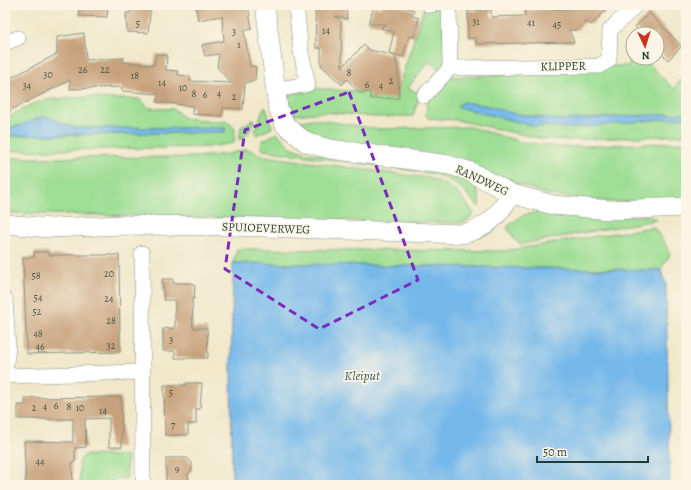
<svg xmlns="http://www.w3.org/2000/svg" width="691" height="490" viewBox="0 0 691 490" font-family="Alegreya,serif">
<style>
.green{fill:#9ede94;stroke:#5e8e64}
.water{fill:#74b8ea;stroke:#4a7a8f}
.building{fill:#c7a17b}
.lines{fill:none;stroke-linecap:round;stroke-linejoin:round}
.minor-casing{stroke:#889280;stroke-width:16}
.tertiary-casing{stroke:#889280;stroke-width:20}
.minor{stroke:#fff;stroke-width:15}
.tertiary{stroke:#fff;stroke-width:19}
.marked{fill:none;stroke:#7b2cbf;stroke-width:3;stroke-dasharray:8 5;stroke-linejoin:round}
.labels{text-anchor:middle;dominant-baseline:central;stroke-width:3.5;stroke-linejoin:round;paint-order:stroke}
.number-label{font-size:10px;fill:#495646}
.street-label{font-size:12px;fill:#1f3d34;stroke:#fcf5e5}
.water-label{font-size:13px;font-style:italic;fill:#345c62;stroke:#fcf5e5}
</style>
<rect width="100%" height="100%" fill="#fcf5e5"/>
<filter id="ink" filterUnits="userSpaceOnUse"><feTurbulence type="fractalNoise" baseFrequency=".025" numOctaves="2"/><feDisplacementMap in="SourceGraphic" scale="8" xChannelSelector="R" yChannelSelector="G"/><feConvolveMatrix kernelMatrix="1 2 1 2 8 2 1 2 1" color-interpolation-filters="sRGB"/></filter>
<filter id="wash" filterUnits="userSpaceOnUse"><feTurbulence type="fractalNoise" baseFrequency=".012" numOctaves="4" result="noise"/><feDisplacementMap in="SourceGraphic" scale="16" xChannelSelector="R" yChannelSelector="G"/><feGaussianBlur stdDeviation="0.9" result="paint"/><feColorMatrix in="noise" values="0 0 0 0 0 0 0 0 0 0 0 0 0 0 0 0 0 1.4 0 .05"/><feComposite in="paint" operator="in"/></filter>
<g filter="url(#wash)">
<rect width="100%" height="100%" fill="#f1e8cb"/>
<!-- green -->
<path class="green" d="M425,5L444,9L445,65L442,70L428,62L408,88L420,94L413,116L375,117L323,112L295,115L287,96L314,88L348,91L398,88Z
M627,42L633,48V58H643L674,89L686,72V135L567,140L543,139L456,120L428,118L426,115L427,101L448,77L543,74L609,66H629Z
M91,97L107,99H139L149,108L174,109L184,118L228,122L235,129L234,143L208,147L5,151V136L225,132V128H75L44,116L19,126L5,127V119L32,104L51,99Z
M264,107L266,108L272,128L256,135L255,132Z
M313,119L378,129L470,127L522,142L560,147L686,142V200L610,202L549,195L448,159L325,139L309,132L301,121Z
M252,120H255C251,129 248,136 239,140L241,127Z
M277,133L291,147L303,152C334,157 366,161 397,165C419,168 446,169 466,179C477,185 481,196 479,207L457,184L435,174L263,150L261,147L262,141Z
M247,149L264,156L428,178C452,185 459,193 474,213L468,220L461,223L5,213V158L195,157L229,154Z
M538,212L561,216H650L656,220L521,244L515,240L507,227L523,215Z
M653,227L665,243L670,255L660,270L233,263L237,249L504,251Z
M85,455L126,456L127,478L116,479L109,485H80L79,461Z"/>
<!-- water -->
<path class="water" d="M464,102L489,106L511,113L560,120L686,113V117L573,128L534,126L458,107V105Z
M44,116L75,128H225V132L5,136V127L19,126Z
M233,263L661,270L666,284L670,485H232L231,365Z"/>
<g id="blocks">
<!-- building -->
<path class="building" d="M79,5H108L107,17L79,16Z
M131,5H151L148,33L127,32L126,13H130Z
M216,5H248L252,29L244,31L250,66L256,67L255,80L245,83L243,109L223,108L222,116L192,114L193,106L157,102L158,94L122,91V87L70,89V80L5,113V81L57,54V37L84,33L86,60L124,58L123,62L154,65L156,54L167,55L166,70L178,71V75L190,76V81L231,83L217,67L219,54L205,56L202,45L224,41L222,16L198,20L196,8Z
M309,5H346L347,19L335,16L341,21L342,67L364,45L370,50L395,56L398,71L399,98L371,99L370,92L359,93L347,79L342,85L321,65V48H316L315,10L309,9Z
M382,5H396L414,10L412,16L419,18L414,37L409,36L403,57L389,53L394,32L381,28L386,24H369L374,6L381,8Z
M576,5H611L591,25L586,21L577,30H569L574,42L476,44V38H468V11L491,10V17L525,16V10L580,9Z
M649,13L682,46L668,60L657,49V34H642L635,27Z
M34,252H49V255H119L120,352L27,354L23,258L34,257Z
M162,279H173V283H192L195,286L194,299H192L193,328H207L208,358H175V351H163V329L175,328V300H164Z
M186,383H202L200,409H196V424H188V435H165L164,385H186Z
M121,397L122,447H109V418L85,419L86,447L75,448V462H72L73,485H26L24,441L73,442V419H18V405H25V398Z
M166,458H187L192,463V470L188,474L189,485H170V481H166Z"/>
</g>
</g>
<g filter="url(#ink)">
<use href="#blocks" fill-opacity="0" stroke="#889280" stroke-width="1"/>
<g class="lines">
<!-- minor casing -->
<g class="minor-casing">
<path id="minor" d="M429,5H431
M449,5L450,68
M5,43L18,38
M274,90L308,84L301,52L296,5
M424,96L450,68L599,66L609,60L610,30L636,5
M142,253L143,485
M5,299L8,348L5,370
M5,376L142,372"/>
</g>
<!-- tertiary casing -->
<g class="tertiary-casing">
<path id="tertiary" d="M265,5L278,108L285,125L307,143L330,149L449,165L469,171L512,194L553,205L610,210L686,207
M5,224L50,228L125,225L232,226L462,234C489,228 497,216 512,194"/>
</g>
<!-- minor -->
<use href="#minor" class="minor"/>
<!-- tertiary -->
<use href="#tertiary" class="tertiary"/>
</g>
</g>
<!-- marked area -->
<path class="marked" d="M349,92L418,280L319,329L225,269L245,130Z"/>
<g class="labels">
<!-- number labels -->
<g class="number-label">
<text x="476" y="21">31</text>
<text x="531" y="22">41</text>
<text x="138" y="23">5</text>
<text x="557" y="24">45</text>
<text x="326" y="30">14</text>
<text x="234" y="31">3</text>
<text x="239" y="44">1</text>
<text x="83" y="69">26</text>
<text x="105" y="69">22</text>
<text x="349" y="72">8</text>
<text x="48" y="74">30</text>
<text x="135" y="75">18</text>
<text x="391" y="80">2</text>
<text x="162" y="82">14</text>
<text x="367" y="84">6</text>
<text x="27" y="85">34</text>
<text x="381" y="85">4</text>
<text x="183" y="87">10</text>
<text x="194" y="93">8</text>
<text x="219" y="93">4</text>
<text x="205" y="94">6</text>
<text x="234" y="96">2</text>
<text x="109" y="273">20</text>
<text x="36" y="275">58</text>
<text x="38" y="297">54</text>
<text x="109" y="298">24</text>
<text x="37" y="311">52</text>
<text x="111" y="320">28</text>
<text x="38" y="333">48</text>
<text x="171" y="339">3</text>
<text x="111" y="345">32</text>
<text x="40" y="346">46</text>
<text x="171" y="392">5</text>
<text x="56" y="405">6</text>
<text x="45" y="406">4</text>
<text x="69" y="406">8</text>
<text x="34" y="407">2</text>
<text x="80" y="407">10</text>
<text x="103" y="410">14</text>
<text x="173" y="424">7</text>
<text x="40" y="461">44</text>
<text x="177" y="468">9</text>
</g>
<!-- street labels -->
<g class="street-label">
<text transform="translate(563 66) rotate(-1)">KLIPPER</text>
<text transform="translate(482 180) rotate(25)">RANDWEG</text>
<text transform="translate(266 228) rotate(2)">SPUIOEVERWEG</text>
</g>
<!-- water labels -->
<g class="water-label">
<text x="362" y="375">Kleiput</text>
</g>
</g>
<!-- margin -->
<rect width="691" height="490" fill="none" stroke="#fcf5e5" stroke-width="20"/>
<!-- north arrow -->
<g transform="translate(645 46) rotate(176)"><circle r="19" fill="#fcf5e5" stroke="#a4ab9e"/>
<path d="M0-3L7 15L0 10L-7 15Z" fill="#c8321e"/>
<text y="-6" font-size="11" font-weight="bold" text-anchor="middle" fill="#1f3d34">N</text>
</g>
<!-- scale -->
<path d="M537 456v6h111v-6" fill="none" stroke="#1f3d34" stroke-width="2"/>
<text x="543" y="456" font-size="12" fill="#1f3d34" stroke="#fcf5e5" stroke-width="3" paint-order="stroke">50 m</text>
</svg>
